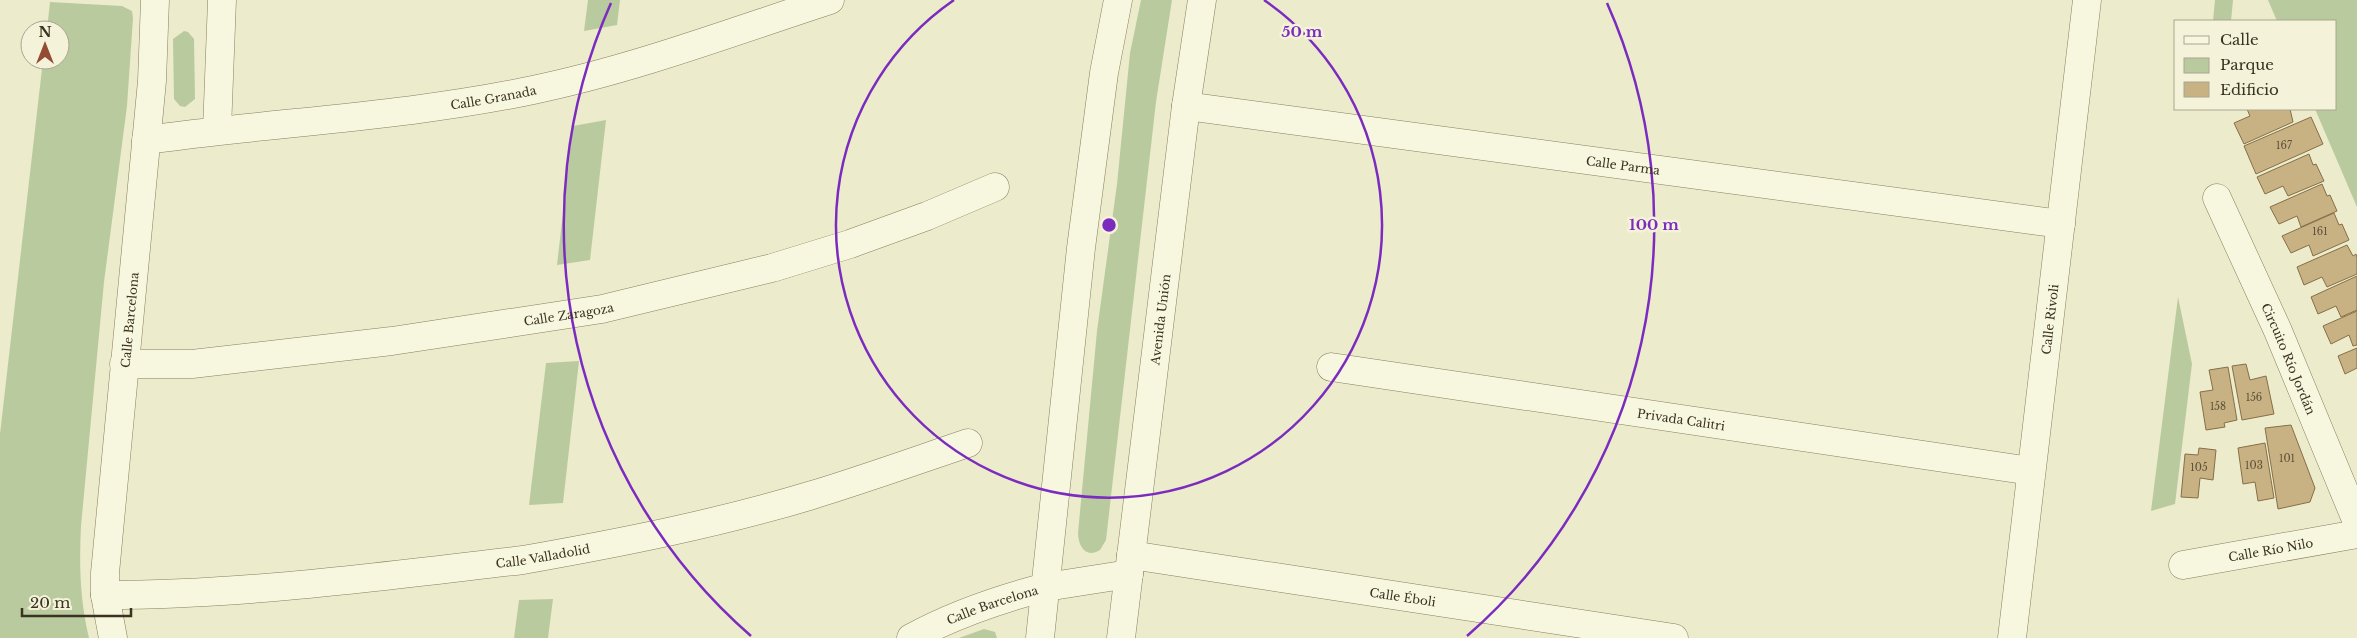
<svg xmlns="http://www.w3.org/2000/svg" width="2357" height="638" viewBox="0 0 2357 638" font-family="'Libre Baskerville',serif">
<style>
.green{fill:#baca9f}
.building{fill:#c8b183;stroke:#866f47}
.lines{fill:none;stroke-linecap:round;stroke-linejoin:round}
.minor-casing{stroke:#887f60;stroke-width:29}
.tertiary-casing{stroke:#887f60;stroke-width:29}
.minor{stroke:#f7f6de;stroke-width:28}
.tertiary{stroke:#f7f6de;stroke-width:28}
.ring{fill:none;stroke:#7b2cbf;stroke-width:2.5}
.labels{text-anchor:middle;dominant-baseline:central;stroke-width:5;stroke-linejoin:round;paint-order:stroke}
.number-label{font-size:10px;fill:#5e523a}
.street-label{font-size:12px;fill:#3a3322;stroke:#f4f3da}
.centre{fill:#7b2cbf;stroke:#f4f3da;stroke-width:2.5}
.ring-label{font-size:15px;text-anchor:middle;font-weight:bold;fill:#7b2cbf;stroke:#f4f3da;stroke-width:5;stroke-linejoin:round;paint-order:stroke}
</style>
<rect width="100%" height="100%" fill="#ecebcb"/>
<!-- green -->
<path class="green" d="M588,0H620L617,25L584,31Z
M1141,0H1172L1156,102L1106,540L1100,550C1086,559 1078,546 1078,533L1097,331L1117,184L1130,53Z
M2215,0H2233L2231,21H2213Z
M2268,0H2357V207L2315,109H2336V21H2277Z
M50,2L122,6L132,11L133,18L127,106L104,282L81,526C79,564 80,601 89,638H0V434L43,60H60V30H47Z
M184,31L188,32L194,39L195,99L185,107L180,106L174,99L173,39Z
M606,120L590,260L557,265L573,126Z
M2178,297L2192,364L2175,504L2151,511Z
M579,361L563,503L529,505L546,363Z
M553,599L548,638H514L519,600Z
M984,629L995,632L997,638H959Z"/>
<!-- building -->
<path class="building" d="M2247,109H2290L2293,122L2244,144L2234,123L2250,116Z
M2311,117L2323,144L2256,174L2244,146Z
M2309,154L2313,165L2316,164L2324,181L2288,196L2283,186L2265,194L2257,177Z
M2322,184L2327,196L2330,195L2337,211L2301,227L2297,216L2279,224L2270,207Z
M2334,213L2339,225L2342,224L2349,240L2313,256L2309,245L2291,253L2282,236Z
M2347,245L2353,256L2356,254L2357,258V274L2327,287L2322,277L2304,285L2297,267Z
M2357,276V310L2341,317L2336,306L2318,314L2311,297Z
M2357,311V345L2353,346L2349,335L2331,344L2323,326Z
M2357,348V368L2345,374L2338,356Z
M2246,364L2250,380L2266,376L2274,414L2242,420L2232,366Z
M2228,367L2237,420L2224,423L2225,427L2206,430L2200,392L2213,390L2209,370Z
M2291,425L2315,488L2310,502L2278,509L2265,428Z
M2265,443L2274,498L2258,501L2255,482L2243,484L2238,448Z
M2199,448L2216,450L2213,480L2200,478L2198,498L2181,497L2185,454L2198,455Z"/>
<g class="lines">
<!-- minor casing -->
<g class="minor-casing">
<g id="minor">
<path id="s1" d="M1186,106L2061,224"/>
<path d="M217,130L222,0"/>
<path id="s2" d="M146,140C275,122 405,117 533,90C634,69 732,32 830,0"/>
<path id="s3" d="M2217,198L2278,331L2357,522"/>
<path id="s4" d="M124,364H192L392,341L602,309L772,268L850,244L927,216L995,187"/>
<path id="s5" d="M1331,367L2031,471"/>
<path id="s6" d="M1131,555L1674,638"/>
<path id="s7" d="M2183,565L2357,534"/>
<path id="s8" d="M105,595C245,595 384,576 523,560C619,543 716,524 809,496C862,480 915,461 968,443"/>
<path id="s9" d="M113,638L105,595V573L152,81L155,0"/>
<path id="s10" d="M911,638C953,615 1000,599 1046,587"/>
<path id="s11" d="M2012,638L2087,0"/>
</g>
</g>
<!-- tertiary casing -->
<g class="tertiary-casing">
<g id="tertiary">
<path d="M1046,587L1129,574"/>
<path d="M1040,638L1081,248L1104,73L1118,0"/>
<path id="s12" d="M1121,638L1186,106L1202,0"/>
</g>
</g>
<!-- minor -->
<use href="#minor" class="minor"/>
<!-- tertiary -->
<use href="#tertiary" class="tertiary"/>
</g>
<!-- distance rings -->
<g class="ring">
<path d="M1264 0A273 273 0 1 1 954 0"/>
<path d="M751 636A545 545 0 0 1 611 3M1607 3A545 545 0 0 1 1467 636"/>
</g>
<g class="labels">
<!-- number labels -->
<g class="number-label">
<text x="2284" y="145">167</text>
<text x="2320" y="231">161</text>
<text x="2254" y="397">156</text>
<text x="2218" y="406">158</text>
<text x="2287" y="458">101</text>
<text x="2254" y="465">103</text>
<text x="2199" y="467">105</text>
</g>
<!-- street labels -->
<g class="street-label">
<text stroke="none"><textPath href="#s2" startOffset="350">Calle Granada</textPath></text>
<text stroke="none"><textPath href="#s1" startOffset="441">Calle Parma</textPath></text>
<text stroke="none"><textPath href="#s4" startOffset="448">Calle Zaragoza</textPath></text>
<text stroke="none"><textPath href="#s9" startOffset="320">Calle Barcelona</textPath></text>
<text stroke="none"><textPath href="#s12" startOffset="321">Avenida Unión</textPath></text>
<text stroke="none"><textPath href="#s11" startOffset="321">Calle Rivoli</textPath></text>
<text stroke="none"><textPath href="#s3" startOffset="176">Circuito Río Jordán</textPath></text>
<text stroke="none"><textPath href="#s5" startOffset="354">Privada Calitri</textPath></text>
<text stroke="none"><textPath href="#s7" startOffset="89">Calle Río Nilo</textPath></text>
<text stroke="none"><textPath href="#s8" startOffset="440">Calle Valladolid</textPath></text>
<text stroke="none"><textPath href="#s6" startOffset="275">Calle Éboli</textPath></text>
<text stroke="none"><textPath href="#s10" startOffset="88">Calle Barcelona</textPath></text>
</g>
</g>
<circle cx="1109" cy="225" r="8" class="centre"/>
<g class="ring-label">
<text x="1302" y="37">50 m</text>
<text x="1654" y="230">100 m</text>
</g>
<!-- legend -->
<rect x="2174" y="20" width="162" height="90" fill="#f4f3da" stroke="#aaa690"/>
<rect x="2184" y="36" width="25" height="8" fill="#f7f6de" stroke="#aaa690"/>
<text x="2220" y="45" font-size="15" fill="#3a3322">Calle</text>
<rect x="2184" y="58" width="25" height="15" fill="#baca9f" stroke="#aaa690"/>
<text x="2220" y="70" font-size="15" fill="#3a3322">Parque</text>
<rect x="2184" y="82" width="25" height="15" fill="#c8b183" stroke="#aaa690"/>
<text x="2220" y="95" font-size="15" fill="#3a3322">Edificio</text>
<!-- north arrow -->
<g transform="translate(45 45)"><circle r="24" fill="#f4f3da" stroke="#aaa690"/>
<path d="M0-4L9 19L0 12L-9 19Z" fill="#934b34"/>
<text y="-8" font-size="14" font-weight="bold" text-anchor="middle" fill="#3a3322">N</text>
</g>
<!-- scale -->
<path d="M22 608v8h109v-8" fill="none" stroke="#3a3322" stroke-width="2.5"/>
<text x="30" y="608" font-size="15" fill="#3a3322" stroke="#f4f3da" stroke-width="4" paint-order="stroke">20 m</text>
</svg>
